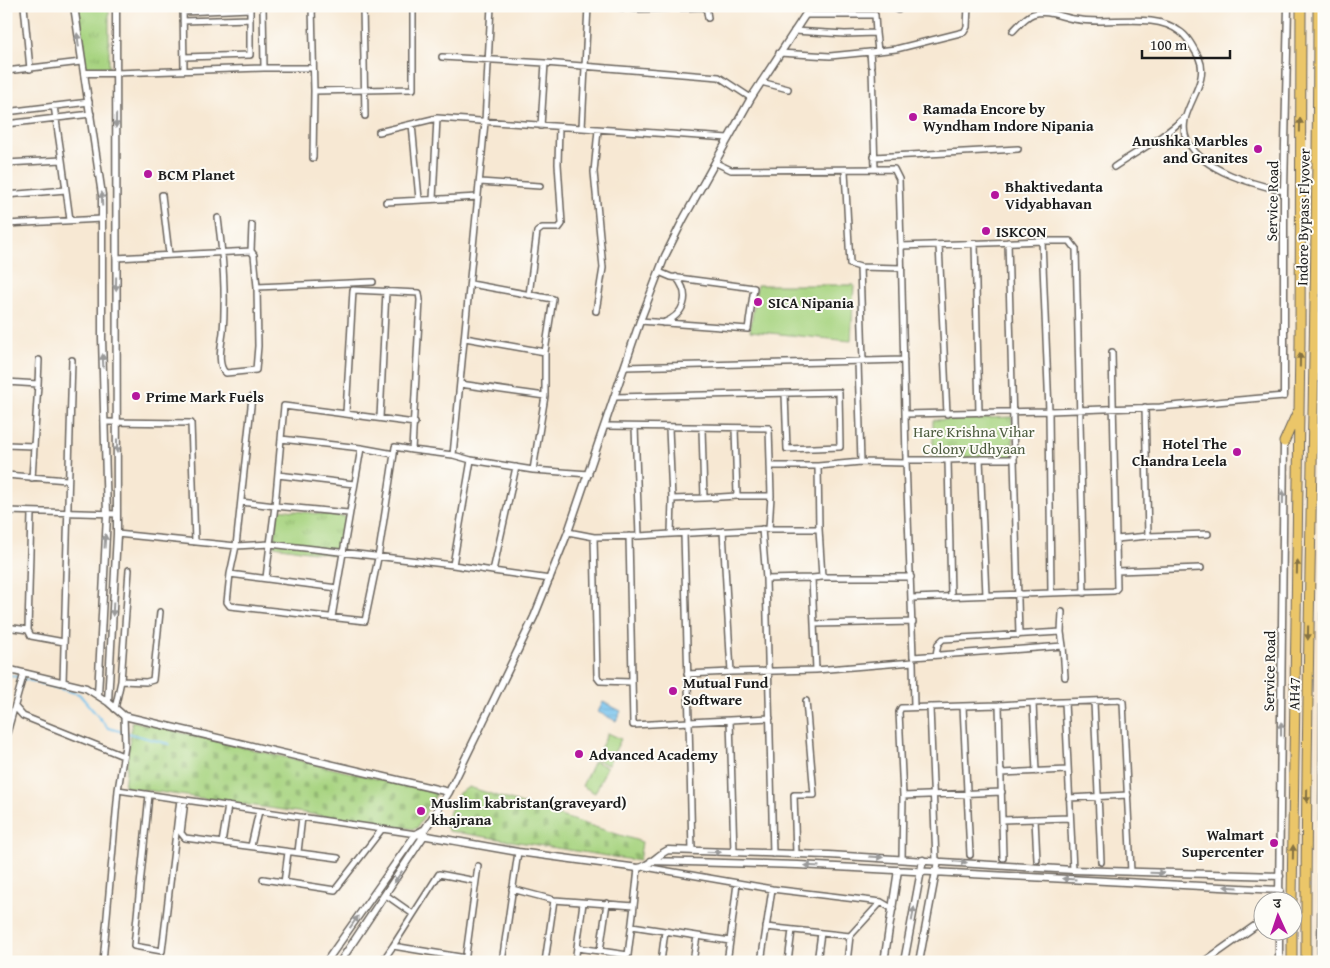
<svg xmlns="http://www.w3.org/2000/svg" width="1330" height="968" viewBox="0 0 1330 968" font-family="'Gentium Book Plus','Noto Serif Devanagari',serif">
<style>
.grass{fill:url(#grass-tufts);stroke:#62784e}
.cemetery{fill:url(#cemetery-stones);stroke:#62784e}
.garden{fill:#a8d481;stroke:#62784e}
.water{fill:url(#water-rules);stroke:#486f85}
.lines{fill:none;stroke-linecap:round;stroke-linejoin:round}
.stream{stroke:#74c2ee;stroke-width:2}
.minor-casing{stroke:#69635c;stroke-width:8}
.tertiary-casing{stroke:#69635c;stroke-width:9}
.trunk-casing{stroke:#69635c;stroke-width:11}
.minor{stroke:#fff;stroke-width:5}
.tertiary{stroke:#fff;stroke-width:6}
.trunk{stroke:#ebc669;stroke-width:9}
.oneway{fill:#999}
.oneway2{fill:#847142}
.poi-dot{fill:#b5179e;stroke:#fdfcf7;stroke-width:2}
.labels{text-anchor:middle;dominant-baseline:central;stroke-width:4;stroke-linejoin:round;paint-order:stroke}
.poi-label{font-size:15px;font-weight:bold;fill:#1c1c1c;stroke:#fdfcf7;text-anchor:start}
.street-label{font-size:15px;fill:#1c1c1c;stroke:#fdfcf7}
.park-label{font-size:15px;fill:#4d5c3f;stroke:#fdfcf7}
</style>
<defs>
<pattern id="grass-tufts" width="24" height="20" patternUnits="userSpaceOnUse" patternTransform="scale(1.25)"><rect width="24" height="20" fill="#a8d481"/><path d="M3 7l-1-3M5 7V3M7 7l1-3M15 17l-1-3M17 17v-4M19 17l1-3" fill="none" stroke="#90b56f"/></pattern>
<pattern id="cemetery-stones" width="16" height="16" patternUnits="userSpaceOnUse" patternTransform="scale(1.25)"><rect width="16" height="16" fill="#a8d481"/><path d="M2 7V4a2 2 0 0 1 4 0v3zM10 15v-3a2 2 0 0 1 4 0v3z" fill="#90b56f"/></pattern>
<pattern id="water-rules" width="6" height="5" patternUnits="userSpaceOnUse" patternTransform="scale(1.25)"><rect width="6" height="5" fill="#74c2ee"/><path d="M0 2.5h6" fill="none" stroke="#64a6cc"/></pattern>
</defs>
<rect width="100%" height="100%" fill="#fdfcf7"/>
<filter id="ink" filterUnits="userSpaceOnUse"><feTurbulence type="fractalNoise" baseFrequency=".02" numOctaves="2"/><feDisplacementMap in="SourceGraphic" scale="10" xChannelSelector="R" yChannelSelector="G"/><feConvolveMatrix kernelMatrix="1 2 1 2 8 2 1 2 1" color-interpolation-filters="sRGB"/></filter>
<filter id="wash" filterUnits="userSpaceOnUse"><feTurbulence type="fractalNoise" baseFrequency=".0096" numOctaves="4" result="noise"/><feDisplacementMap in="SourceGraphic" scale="20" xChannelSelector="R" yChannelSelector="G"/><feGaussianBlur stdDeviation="1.12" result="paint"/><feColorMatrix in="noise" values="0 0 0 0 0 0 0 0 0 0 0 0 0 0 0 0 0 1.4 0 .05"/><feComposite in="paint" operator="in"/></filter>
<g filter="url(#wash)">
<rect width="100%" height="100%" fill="#f7e8d3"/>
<!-- grass -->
<path class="grass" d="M78,6H109V68L85,69Z
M1012,417L1014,460L933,461V420Z
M278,509L347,517L341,556L274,546Z"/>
<!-- cemetery -->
<path class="cemetery" d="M132,721L437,793L417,828L414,829L124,787Z
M469,787L642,842L639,861L448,831L447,827L443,826L459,793Z"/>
<!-- garden -->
<path class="garden" d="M757,285H854L851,341L750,331Z
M608,733L621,739L608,765L595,759Z
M594,761L607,767L595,793L582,786Z"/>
<!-- water -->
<path class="water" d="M603,702L621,711L616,721L598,712Z"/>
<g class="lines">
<!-- stream -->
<path class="stream" d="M6,674L79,694L108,728L169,744"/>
</g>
</g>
<g filter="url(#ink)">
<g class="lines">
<!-- minor casing -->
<g class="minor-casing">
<path id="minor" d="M24,6L30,69
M183,6L184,70
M263,6L264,68H313
M312,6L314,91L413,89V6
M363,6L365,116
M607,6L640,9L706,7
M706,6L708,18
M898,10V6
M183,12L250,9
M183,21L250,19
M794,31L845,34L876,33L875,15H807
M1013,31C1019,25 1025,17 1033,14C1047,9 1061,17 1074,19C1099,24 1125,18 1151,21C1160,22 1171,25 1179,31C1188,36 1194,49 1199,58C1212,87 1172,113 1188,142C1205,172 1253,184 1284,191
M876,33L878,51
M870,52L871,65
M779,53L830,56L870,52L896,49L964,32L967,27L968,6
M184,57L250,55V6
M442,57L545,63L719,77L751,98
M872,69L875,169
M6,71L81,62
M115,73L264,68
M761,82L788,89
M6,112L89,102
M6,124L91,114
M412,124L419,199
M541,126L545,63
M582,128L588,6
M379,132L437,118L728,138
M874,157L1018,149
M313,158L314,91
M6,163L62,160L54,106
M716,163L731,170L894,169L899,179L901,246L1042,241L1049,411L1160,407L1284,396
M1114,167C1138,151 1163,138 1184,118
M845,171L850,264L860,267L902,268
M480,182L540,186
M66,190L70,220
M6,195L66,190L62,160
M162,195L169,254
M433,199L437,118
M386,202L478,197
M218,218C223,255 226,294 223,332C222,342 216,366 226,373L256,370L258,346L257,287
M6,224L102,219
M252,225L251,251L254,255L257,287L373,282
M1042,241H1070L1076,249L1084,593
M975,243L979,413
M939,245L947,414
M901,246L905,414L1049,411L1051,593L912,598
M116,258L251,251
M860,267L863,361
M471,284L553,299L545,352V396L533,470
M529,295L537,232L542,228H559L562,224L558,164L559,127
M596,311L603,268L594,172L598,130
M640,321L748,329L754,288L671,277L659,272
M663,323C684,315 692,296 676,277
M465,338L545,352
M625,367L904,360
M6,382L38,384L39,360
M460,384L545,396
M252,397L236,546L230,574L337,588
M615,397L839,392L840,447L787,449L785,394
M346,413L353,290L419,293L420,300L412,450L453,455L485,122L491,6
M905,414L906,460H948L951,596
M380,418L386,291
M105,422L191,423L195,542
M606,426L769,428L771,496H737L735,428
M635,427L639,536L671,534
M669,428L672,499L704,498
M702,428L704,498L737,496
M6,445L34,446
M394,454L395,447L412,450
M453,455L471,460
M1014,459L1019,635
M906,460L913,657L1063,646L1061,632L943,639L938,644L936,655
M948,460L980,459
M861,462L905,463
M770,466H818L861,462L858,362
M818,466L819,529
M6,475L67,480
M278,475L354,484
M32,478L38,384
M672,499L671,534L769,529L771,496
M241,502L275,506L281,439
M6,511L117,514
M762,529L766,579L773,854
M769,529H819L822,577L812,578L816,670L913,662L914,707
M568,532L594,537
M117,534L236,546L270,544L275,506L348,513
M684,534L689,722L770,718
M629,536L633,725L689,722L692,851
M1148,536L1208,534
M1116,539L1148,536L1145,407
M453,565L493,571L516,467
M493,571L550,579
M1117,571L1201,568
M230,574L227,602L230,606L365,621L378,558L394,454L361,448
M822,577H911
M266,578L270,544L453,565L471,460L533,470L589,474
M766,579L812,578
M1051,593L1114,591L1117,588L1112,352
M986,595L980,459H1014L1008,242
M332,617L361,448L281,439L284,406L415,423
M814,624L913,622
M6,627L28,630L31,513
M28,630L31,636L64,642
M1061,632L1062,612
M1063,646L1065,677
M731,672L816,670
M687,674L731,672L723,531
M121,681L146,682L153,680L160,612
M631,682L600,681L597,677L594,537L639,536
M63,683L72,360
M1065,702L1073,870
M1094,702L1101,862
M1033,703L1119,700L1123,702L1131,872
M999,705L1033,703L1036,772
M963,706L999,705L1003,858
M15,707L23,716L123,756
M930,707L936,861
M115,709L121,681L129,570
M730,720L734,852
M6,737L24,673
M1001,773L1068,770
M118,790L416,834
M149,795L134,946L162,951L180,799
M903,796L1002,792
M1069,798L1128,795
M185,800L181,833L185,838L338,858
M1035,819L1037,860
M1002,820L1070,818
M222,843L228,806
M251,846L259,811
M298,852L302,817
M796,854L794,795H814L806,701
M902,859L903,796L899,712L901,708L963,706L970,855
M645,867L772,889L881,902L893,909
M263,879L335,890L382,829
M284,883L288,852
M512,889L554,900L634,906L638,868
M386,895L413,914
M607,903L600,951L628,955L634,906
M632,926L730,941L737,883
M766,927L850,936
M577,948L600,951
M466,958L393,946L439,874L476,881
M103,962L118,790L125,746L124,716
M382,962L393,946
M465,962L478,866
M502,962L518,852
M545,962L554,900
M575,962L583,903
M661,962L665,931
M693,962L697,936
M727,962L730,941
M761,962L772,889
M788,962L792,930
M817,962L821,933
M847,962L850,936L881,902"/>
</g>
<!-- tertiary casing -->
<g class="tertiary-casing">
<path id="tertiary" d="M74,6L102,195V338L107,515L98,695
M85,73H115
M1284,396V191L1288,6
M6,669L86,688L108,702L124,716L449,792
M108,702L117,534L116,6
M416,834L518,852L638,868C650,866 657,855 668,850L829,855L1073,870L1280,876
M651,861L798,865L1280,890
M1279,900L1284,442
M326,962L416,834L425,829L449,792L534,617L568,532L640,321L665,256L684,218L751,98L811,6
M340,962L425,834
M884,962L898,870
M904,962L923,860
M919,962L938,861
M1204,962L1262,921
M1279,962V930
M1321,962L1324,613"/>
</g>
<!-- trunk casing -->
<g class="trunk-casing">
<path id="trunk" d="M1284,442L1297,413
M1292,900L1300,343L1301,6
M1292,962V930
M1306,962C1305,643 1318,325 1318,6"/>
</g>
<!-- minor -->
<use href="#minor" class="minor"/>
<!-- tertiary -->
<use href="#tertiary" class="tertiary"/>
<!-- trunk -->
<use href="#trunk" class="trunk"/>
</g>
<!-- one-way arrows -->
<defs><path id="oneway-solid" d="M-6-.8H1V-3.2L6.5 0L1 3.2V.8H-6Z" transform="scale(1.25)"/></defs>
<g class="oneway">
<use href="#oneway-solid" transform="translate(78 40) rotate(-97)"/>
<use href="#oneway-solid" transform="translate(116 121) rotate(91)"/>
<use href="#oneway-solid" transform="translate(102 199) rotate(-92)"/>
<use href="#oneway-solid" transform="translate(116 284) rotate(91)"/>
<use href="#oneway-solid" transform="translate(103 361) rotate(-93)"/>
<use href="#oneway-solid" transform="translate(117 446) rotate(90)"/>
<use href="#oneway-solid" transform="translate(1283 497) rotate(-89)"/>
<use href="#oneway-solid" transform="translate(105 541) rotate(-87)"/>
<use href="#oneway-solid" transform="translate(113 609) rotate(93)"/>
<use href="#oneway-solid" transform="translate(1281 729) rotate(-90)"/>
<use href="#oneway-solid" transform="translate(714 852) rotate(1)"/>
<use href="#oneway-solid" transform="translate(876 857) rotate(3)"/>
<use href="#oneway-solid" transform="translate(960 862) rotate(5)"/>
<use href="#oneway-solid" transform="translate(812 866) rotate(-177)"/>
<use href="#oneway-solid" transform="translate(1157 873) rotate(2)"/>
<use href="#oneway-solid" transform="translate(398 877) rotate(124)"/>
<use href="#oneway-solid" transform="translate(1069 879) rotate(-177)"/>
<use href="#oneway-solid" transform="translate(1231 887) rotate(-177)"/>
<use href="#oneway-solid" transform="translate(913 914) rotate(-80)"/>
<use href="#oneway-solid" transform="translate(354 922) rotate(-55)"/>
</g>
<g class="oneway2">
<use href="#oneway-solid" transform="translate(1300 125) rotate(-89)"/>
<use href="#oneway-solid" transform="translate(1300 360) rotate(-89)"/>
<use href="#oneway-solid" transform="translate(1297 567) rotate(-89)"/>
<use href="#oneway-solid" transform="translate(1308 633) rotate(91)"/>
<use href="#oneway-solid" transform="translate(1307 796) rotate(91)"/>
<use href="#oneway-solid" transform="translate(1293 852) rotate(-89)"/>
</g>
</g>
<!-- markers -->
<g class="poi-dot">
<circle cx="913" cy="117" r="5"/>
<circle cx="1258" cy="149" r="5"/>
<circle cx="148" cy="174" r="5"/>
<circle cx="995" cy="195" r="5"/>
<circle cx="986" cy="231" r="5"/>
<circle cx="758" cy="302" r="5"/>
<circle cx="136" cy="396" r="5"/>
<circle cx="1237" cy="452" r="5"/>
<circle cx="673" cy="691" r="5"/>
<circle cx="579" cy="754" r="5"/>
<circle cx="421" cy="811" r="5"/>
<circle cx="1274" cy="843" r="5"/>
</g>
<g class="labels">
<!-- poi labels -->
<g class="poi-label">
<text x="923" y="108">Ramada Encore by<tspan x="923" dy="17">Wyndham Indore Nipania</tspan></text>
<text x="1248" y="140" text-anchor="end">Anushka Marbles<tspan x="1248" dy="17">and Granites</tspan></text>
<text x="158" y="174">BCM Planet</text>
<text x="1005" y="186">Bhaktivedanta<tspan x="1005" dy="17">Vidyabhavan</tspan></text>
<text x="996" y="231">ISKCON</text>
<text x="768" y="302">SICA Nipania</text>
<text x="146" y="396">Prime Mark Fuels</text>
<text x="1227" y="443" text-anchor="end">Hotel The<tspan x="1227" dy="17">Chandra Leela</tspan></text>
<text x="683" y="682">Mutual Fund<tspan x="683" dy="17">Software</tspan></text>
<text x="589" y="754">Advanced Academy</text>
<text x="431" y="802">Muslim kabristan(graveyard)<tspan x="431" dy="17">khajrana</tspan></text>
<text x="1264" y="834" text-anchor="end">Walmart<tspan x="1264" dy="17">Supercenter</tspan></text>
</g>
<!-- street labels -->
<g class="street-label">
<text transform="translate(1272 201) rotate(-89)">Service Road</text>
<text transform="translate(1303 217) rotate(-89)">Indore Bypass Flyover</text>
<text transform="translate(1269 671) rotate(-89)">Service Road</text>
<text transform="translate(1294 694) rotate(-89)">AH47</text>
</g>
<!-- park labels -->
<g class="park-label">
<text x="974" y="431">Hare Krishna Vihar<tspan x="974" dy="17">Colony Udhyaan</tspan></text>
</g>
</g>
<!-- margin -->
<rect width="1330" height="968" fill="none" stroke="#fdfcf7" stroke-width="25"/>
<!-- north arrow -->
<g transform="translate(1278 916) rotate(357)"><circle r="24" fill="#fdfcf7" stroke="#a3a29f"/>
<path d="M0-4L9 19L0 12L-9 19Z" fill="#b5179e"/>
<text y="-8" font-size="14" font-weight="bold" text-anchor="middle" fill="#1c1c1c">उ</text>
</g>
<!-- scale -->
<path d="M1142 50v8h88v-8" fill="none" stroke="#1c1c1c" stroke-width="2.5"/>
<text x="1150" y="50" font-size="15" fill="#1c1c1c" stroke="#fdfcf7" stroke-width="4" paint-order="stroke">100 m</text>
</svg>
